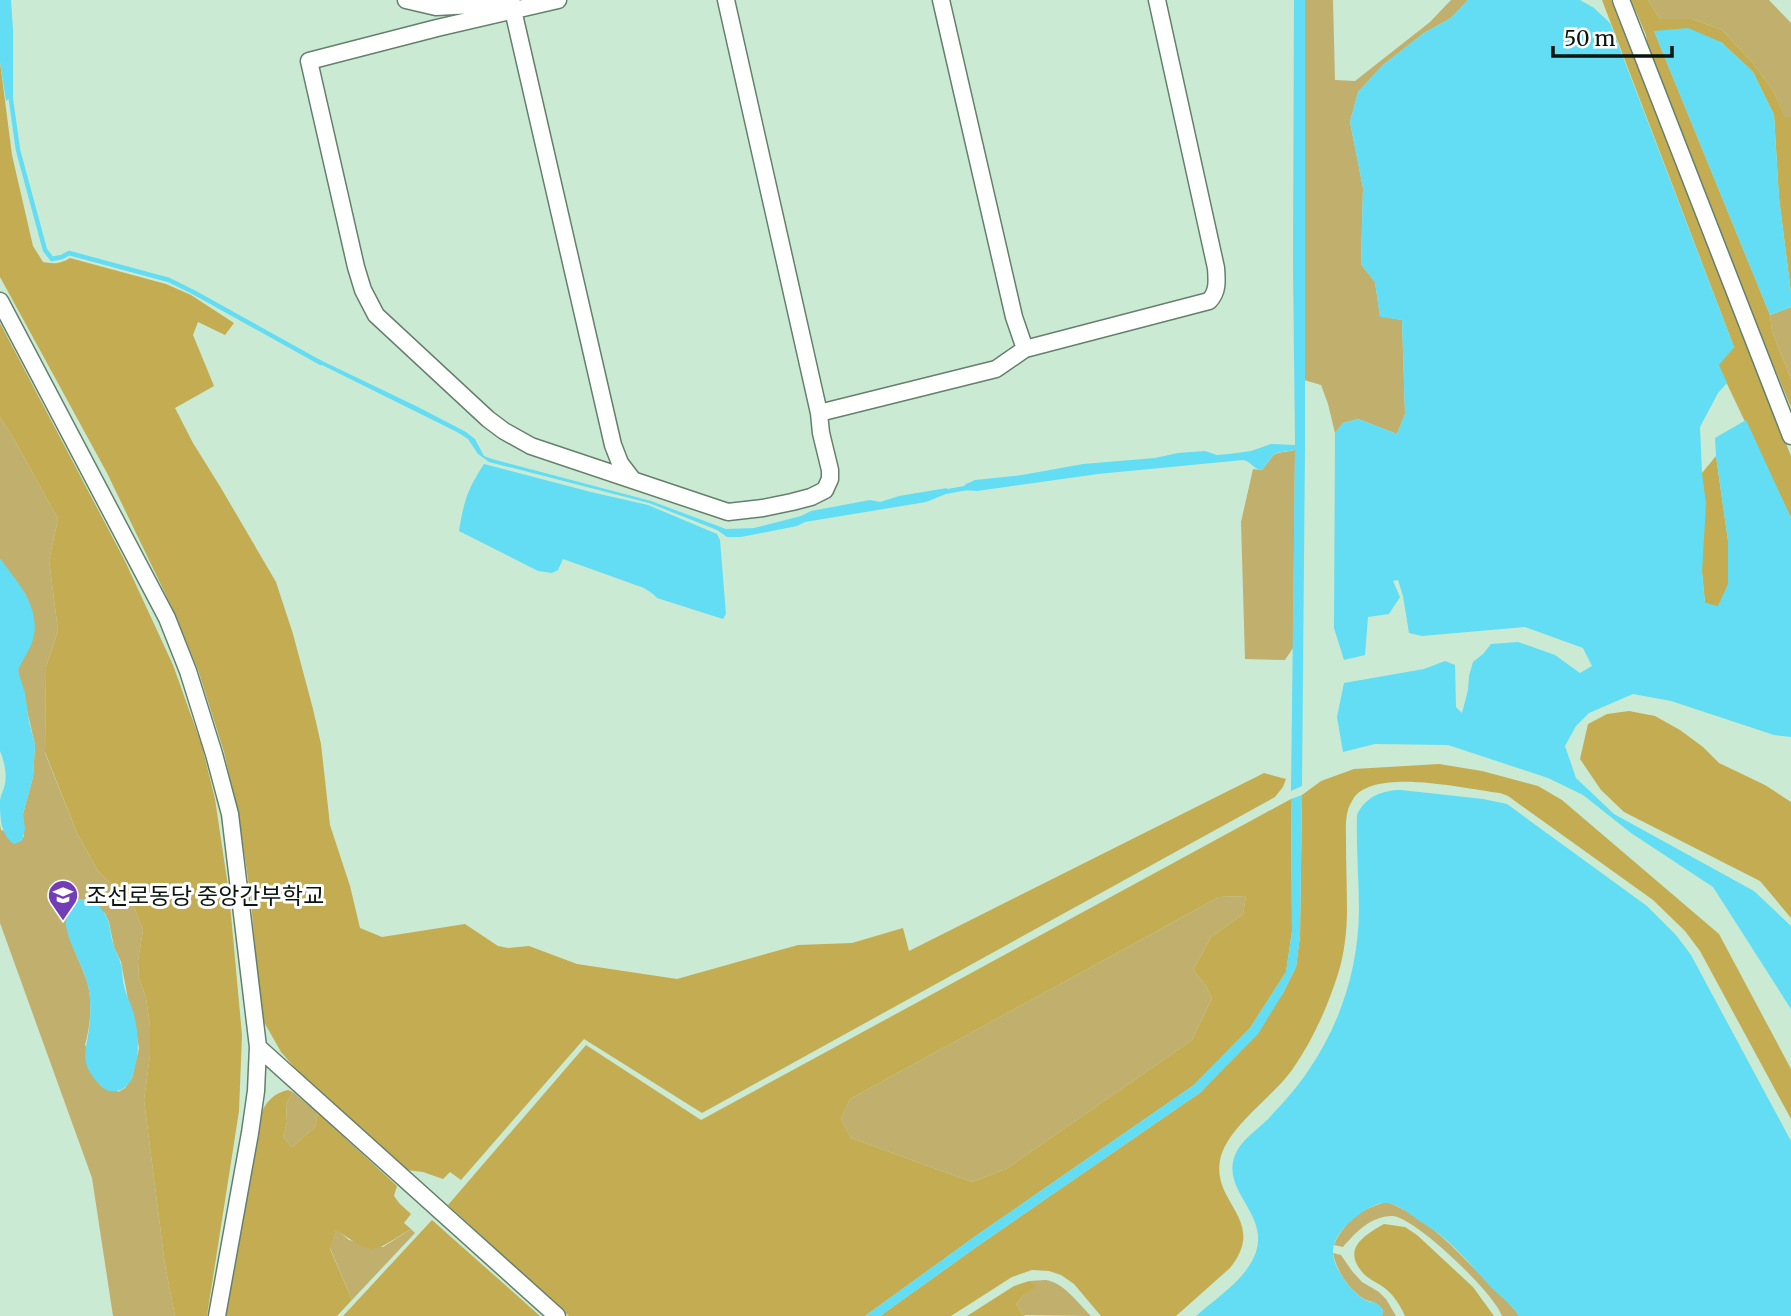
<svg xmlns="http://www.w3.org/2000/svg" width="1791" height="1316" viewBox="0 0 1791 1316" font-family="Merriweather,'Noto Sans KR',serif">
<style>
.green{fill:#c1af6d;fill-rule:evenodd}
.forest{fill:#c4ac52;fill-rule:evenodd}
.water{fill:#62ddf4}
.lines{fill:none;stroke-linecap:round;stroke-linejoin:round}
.stream{stroke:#62ddf4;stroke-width:4.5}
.street-casing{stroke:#64806c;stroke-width:19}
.street{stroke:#fff;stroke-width:16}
.labels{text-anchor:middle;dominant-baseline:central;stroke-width:6;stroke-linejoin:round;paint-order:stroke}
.poi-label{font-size:23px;fill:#0a150d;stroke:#fff;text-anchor:start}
</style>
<rect width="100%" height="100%" fill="#cbead3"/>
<!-- green -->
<path class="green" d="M1305,0H1333L1335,80L1355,81L1430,22L1451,0H1468L1451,18L1424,33L1383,65L1358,92L1350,122L1363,188L1361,264L1375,282L1380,316L1402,320L1405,414L1397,434L1358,419L1343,423L1335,433L1328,404L1321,385L1304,380Z
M1648,0H1769L1791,23V117L1785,118L1774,92L1753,63L1722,30L1692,19H1660Z
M1791,307V379L1772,331L1770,315Z
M0,417L14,439L58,519L49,560L58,631L46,667L45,753L77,833L98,871L119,891L135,909L143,930L138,961L139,978L146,998L150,1026V1055L144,1100L165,1265L175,1316H113L92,1178L0,923V824L1,830L24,837L23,814L33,777L35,745L18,671L26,595L0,559ZM80,899L105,913L109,922L114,947L121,962L128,999L133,1013L139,1048L132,1078L125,1088L118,1092L85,1045C90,1027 92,1008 89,990C85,962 49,921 80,899Z
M1295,450L1293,648L1285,660L1245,659L1241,522L1253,469L1262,470C1278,450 1269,455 1295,450Z
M1246,896L1243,914L1211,937L1193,970L1206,986L1212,998L1192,1040L1006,1169L972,1182L851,1138L841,1119L850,1099L1219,897Z
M293,1092L318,1113L315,1127L292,1147L283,1137L287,1122L286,1104Z
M1387,1202C1429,1218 1459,1253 1489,1284C1499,1295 1511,1303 1519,1316H1502C1495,1294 1414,1216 1392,1216C1371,1216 1355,1233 1343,1247L1334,1245C1343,1223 1363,1207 1387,1202Z
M336,1229L349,1240L383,1247L411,1229L415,1233L352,1300L330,1248Z
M1333,1253L1341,1255L1352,1271L1362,1282L1379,1292L1386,1299L1396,1316H1382C1383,1310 1384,1310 1379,1306C1375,1301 1369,1302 1364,1299C1349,1290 1336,1270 1333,1253Z
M1046,1280C1064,1283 1078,1303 1091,1316L1023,1315L1016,1304L1023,1296L1036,1286L1029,1281Z"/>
<!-- forest -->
<path class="forest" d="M1602,0H1611L1791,456V518L1718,365L1734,347Z
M1631,0H1648L1660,19H1692L1722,30L1753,63L1774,92L1785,117H1791V293L1779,198L1774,115L1753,72L1721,42L1654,31L1770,315L1772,331L1791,379V407L1758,330L1648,47L1646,35Z
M0,62L12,155L33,246L43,262C54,264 60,264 70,258L166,284L191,295L234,323L225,335L198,322L193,335L214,386L175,408L193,443L221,488L276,582L293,634L313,709L321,744L330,825L350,886L360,928L382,937L465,924L498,946L508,948L529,946L577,964L677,979L798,945L852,943L903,928L909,951L1264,773L1286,779L1283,787L1275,797L702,1113L584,1039L461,1180L450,1172L443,1179L423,1172L407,1170L301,1075L281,1052L264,1022L259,999L251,900L239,817L224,752L198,670L176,616L107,473L0,277Z
M0,323L125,561L173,665L202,746L215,799L229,893L242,1035L239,1111L207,1316H175L165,1265L144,1100L150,1055V1026L146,998L139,978L138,961L143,930L135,909L119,891L98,871L77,833L45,752L46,667L58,631L49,560L58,519L14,439L0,417Z
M1716,456L1728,541V585L1718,607L1705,603L1702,572V473Z
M1629,711L1655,716L1680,730L1703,747L1719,763L1765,785L1791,802V918L1760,881L1624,812L1601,790L1580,759L1588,724L1607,714Z
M1439,764L1482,771L1538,786L1562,800L1719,934L1791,1069V1119L1700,951L1685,931L1653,900L1508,796L1500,793C1466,789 1380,768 1355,796C1353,799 1349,806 1348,810C1345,820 1346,832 1346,842C1346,865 1347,888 1347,911C1347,931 1344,955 1338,974C1327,1008 1313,1040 1292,1070C1272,1098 1227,1127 1220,1160C1212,1204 1268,1220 1230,1268L1176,1316H1101L1074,1284L1061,1275L1049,1271L1032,1270L1012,1277L951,1316H880L982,1243L1201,1092L1282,995L1296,967L1300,936L1302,795L1321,781L1354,769Z
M1291,799L1292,931L1286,972L1250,1028L1194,1085L977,1235L865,1316H569L448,1205L586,1045L701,1120ZM1246,896L1243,914L1211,937L1193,970L1206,986L1212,998L1192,1040L1006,1169L972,1182L851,1138L841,1119L850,1099L1219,897Z
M288,1090L293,1092L286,1104L287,1122L283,1137L292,1147L315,1127L318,1113L397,1186L394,1196L400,1204L411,1214L404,1223L411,1229C370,1253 377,1257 336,1230L330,1249L352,1300L337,1316H224L255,1131C261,1112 266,1095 288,1090Z
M432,1220L540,1316H343Z
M1384,1224L1405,1227L1417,1235L1473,1287L1494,1316H1405C1400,1305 1395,1297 1386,1289C1379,1283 1369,1280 1363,1273C1342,1249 1363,1236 1384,1224Z
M1029,1281L1037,1286L1023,1296L1016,1304L1023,1315L1026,1316H967L1014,1286Z"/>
<!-- water -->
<path class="water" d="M0,0H11L13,30V96L6,101L0,62Z
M1294,0H1305V447L1302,786L1291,791L1295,450C1269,454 1278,450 1262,470C1254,470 1251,461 1243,460L1098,474L977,491L961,490L966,484L975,480L1022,475L1083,464L1155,458L1178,453L1205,451L1217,455L1229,454L1251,451L1271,444L1295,445L1293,265Z
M1468,0H1580L1594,8L1610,23L1734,347L1719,365L1727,383L1718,393L1700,427L1702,473L1706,504L1702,572L1705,603L1718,606L1728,584V541L1716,456L1715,438L1746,420L1791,518V737L1774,735L1671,701L1633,694L1589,713L1576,726L1565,746L1576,778L1614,814L1754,891L1791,926V1009L1713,887L1631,833L1583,795L1548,778L1448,745L1375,744L1343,752L1337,717L1344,683L1424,669L1445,661L1455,665L1456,707L1462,713L1468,690L1469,676L1473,662L1483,654L1491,644L1518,642L1555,655L1580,673L1592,666L1583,648L1525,627L1422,636L1409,633L1403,596L1398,580L1393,581L1400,597L1389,614L1368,617L1365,655L1344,660L1334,628L1335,433L1343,423L1358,419L1397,434L1405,414L1402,320L1380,317L1375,282L1361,264L1363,188L1350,122L1358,92L1383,65L1424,33L1451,18Z
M1688,28L1721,42L1753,72L1774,115L1779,198L1791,293V307L1770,315L1654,31Z
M318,359L416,406L466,432L475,439L484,456L492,459L651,501L726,529L754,528L801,516L811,511L870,500L880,502L899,496L947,488L946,494L926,502L805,522L797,526L741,537H727L717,530L649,503L489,462L478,454L468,439L457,432L324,366L317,362Z
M484,464L591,492L648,505L717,534L720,540L726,614L723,619L657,598L653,594L644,588L563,559L558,570L552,573L538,571L459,531C464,501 467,490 484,464Z
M0,559C17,581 39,605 34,635C32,648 22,659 18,671L25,693L29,722L35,745L33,777L23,814L25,829L22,841L14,844C0,835 0,816 0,800C1,794 4,789 5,784C7,774 4,760 0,751Z
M1401,790L1483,799L1507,804L1647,906L1676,935L1691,955L1791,1141V1316H1519C1511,1303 1499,1296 1489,1285C1474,1269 1461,1252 1444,1238C1435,1230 1423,1224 1413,1216C1405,1211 1395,1202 1385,1203C1375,1203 1363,1211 1356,1217C1345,1225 1333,1238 1333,1252C1333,1268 1351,1292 1365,1300C1370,1303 1376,1301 1380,1306C1384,1311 1383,1311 1382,1316H1196C1212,1302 1235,1286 1247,1269C1283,1219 1219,1196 1235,1155C1241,1140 1256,1131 1267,1120C1282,1104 1296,1089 1308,1071C1341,1023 1358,969 1359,911C1359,879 1356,847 1357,815C1365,797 1382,790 1401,790Z
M1302,795L1300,936L1296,967L1282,995L1258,1034L1201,1092L982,1243L880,1316H865L977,1235L1194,1085L1250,1028L1286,972L1292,931L1291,799Z
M80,899C91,898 99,904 105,914C110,922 110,931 112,940C114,949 119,956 121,965C123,972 122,979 124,986C126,995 130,1002 133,1011C139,1034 140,1051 133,1074C131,1082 125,1090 116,1091C108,1092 103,1089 98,1083C79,1061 86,1053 89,1029C91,1015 91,1000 88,986C84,966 69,946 66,926C65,915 72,905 80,899Z"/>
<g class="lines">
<!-- stream -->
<path class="stream" d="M10,93L18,150L45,250L52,259L62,257L69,253L169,280L195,293L321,363
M944,492L966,488"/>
<!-- street casing -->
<g class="street-casing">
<path id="street" d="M406,0L436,7L512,3
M558,0L437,28L309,61L356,267L363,290L376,315L488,419L504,431L531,446L728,512L763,508L792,502L811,497L825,490L830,479V470L821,433L819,413L726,0
M941,0L1014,317L1025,349
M1621,0L1791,436
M513,10L613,445L620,463L633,480
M0,301L167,618L188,671L214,754L230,814L258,1047L256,1091L250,1133L217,1316
M819,413L996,369L1025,349L1209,301C1218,292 1217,281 1216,268L1157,0
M258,1047L557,1316"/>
</g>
<!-- street -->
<use href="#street" class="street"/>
</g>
<!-- icons -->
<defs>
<g id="university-pin" transform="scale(1.575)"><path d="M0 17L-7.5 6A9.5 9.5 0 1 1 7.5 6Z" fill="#723eb5" stroke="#fff"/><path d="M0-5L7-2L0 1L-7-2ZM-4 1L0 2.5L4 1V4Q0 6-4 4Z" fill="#fff"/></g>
</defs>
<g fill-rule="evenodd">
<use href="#university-pin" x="63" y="895"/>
</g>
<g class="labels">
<!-- poi labels -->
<g class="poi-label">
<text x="86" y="895">조선로동당 중앙간부학교</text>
</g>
</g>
<!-- scale -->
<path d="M1553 46v10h119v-10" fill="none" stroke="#0a150d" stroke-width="3.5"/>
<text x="1564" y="46" font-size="21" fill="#0a150d" stroke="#ffffff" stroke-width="5" paint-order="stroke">50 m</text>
</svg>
